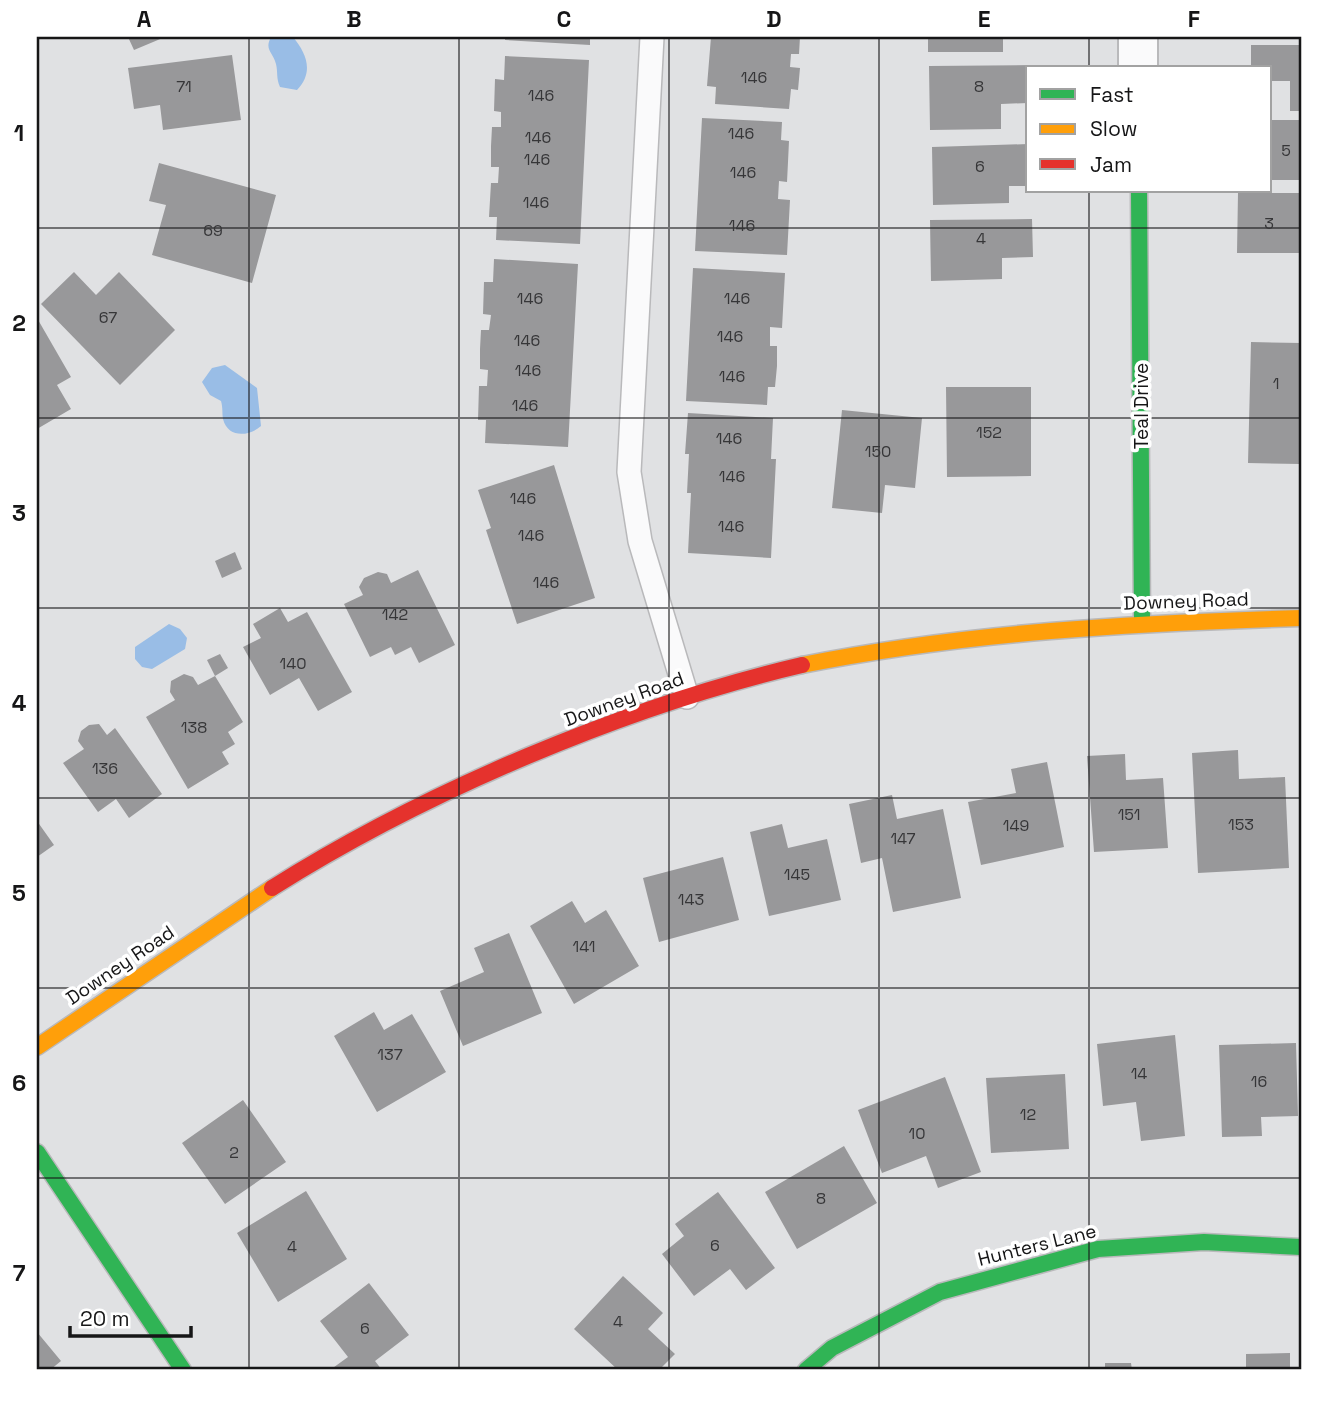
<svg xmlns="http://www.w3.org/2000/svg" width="1338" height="1407" viewBox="0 0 1338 1407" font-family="'Space Grotesk',sans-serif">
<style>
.water{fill:#99bde6}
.building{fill:#98989a}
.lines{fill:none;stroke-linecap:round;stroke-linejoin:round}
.lane-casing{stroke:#b9b9bb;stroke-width:26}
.street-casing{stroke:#b9b9bb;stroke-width:42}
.fast-casing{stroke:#b9b9bb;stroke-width:19}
.slow-casing{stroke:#b9b9bb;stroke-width:19}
.jam-casing{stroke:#b9b9bb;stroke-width:19}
.lane{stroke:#fafafb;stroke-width:23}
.street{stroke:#fafafb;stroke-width:38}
.fast{stroke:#30b455;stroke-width:16}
.slow{stroke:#ff9f0a;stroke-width:16}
.jam{stroke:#e5322d;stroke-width:16}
.grid{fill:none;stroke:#161617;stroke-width:2;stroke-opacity:0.55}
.labels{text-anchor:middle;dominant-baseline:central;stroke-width:7;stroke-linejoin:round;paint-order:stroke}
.number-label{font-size:16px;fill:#363638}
.street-label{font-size:19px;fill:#161617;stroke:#fff}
.neatline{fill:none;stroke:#161617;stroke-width:2.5}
.grid-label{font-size:23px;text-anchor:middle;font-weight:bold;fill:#161617}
</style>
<rect width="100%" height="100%" fill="#e0e1e3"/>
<!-- water -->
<path class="water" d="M271,37H293C307,54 314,72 297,90L280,87C276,78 278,72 276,64C273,52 264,50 271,37Z
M225,365L257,388L261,426C250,436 228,439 223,419C222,413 223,408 221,401L210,395L202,382L212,368Z
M169,624L180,629L187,638L185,649L152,669L142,667L135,659V647Z"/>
<!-- building -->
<path class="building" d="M128,37H165L134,50Z
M505,37H590V45L505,40Z
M711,37H800L799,54H791L790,67L800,68L798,90L791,89L789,109L715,104L716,87L707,86Z
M928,37H1003V52H928Z
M1251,45H1301V111H1290V81H1270V68H1251Z
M232,55L241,120L163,130L160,105L134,109L128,68Z
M505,56L589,60L580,244L496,240L497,217H489L491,183H498L499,167H491V146L492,127H501V112L494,111L495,79L504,80Z
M1034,65V68H1028V103L1001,104V129L930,130L929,66Z
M702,118L782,122L781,140L789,141L788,162L787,182L779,181L778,199L790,200L787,255L695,251Z
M1270,120H1301V180H1270Z
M1028,144V186H1009V203L933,205L932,147Z
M159,163L276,195L252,283L152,255L166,205L149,201Z
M1238,193H1301V253H1237Z
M1032,219L1033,257L1002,258V279L931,281L930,220Z
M494,259L578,264L568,447L485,443L486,420H478L479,386H487L488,370L480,369V349L481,330H489L491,315L483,314L484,282H493Z
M693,268L785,273L782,328L770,327V346H777V366L775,387H768L767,405L686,401Z
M74,272L96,295L119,272L175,330L120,385L41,304Z
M37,318L71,377L57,385L71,409L37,429Z
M1251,342L1301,343L1300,464L1248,463Z
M946,387H1031V476L947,477Z
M842,410L922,418L915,488L885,485L882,513L832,508Z
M688,413L773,418L771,459H776L771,558L688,553L691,493H687L689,454H685Z
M554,465L595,598L517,624L486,530L491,528L478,490Z
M235,552L242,569L222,578L215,561Z
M418,570L455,645L419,663L411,647L395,655L391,647L370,657L344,604L363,595L359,587L364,578L378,572L387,574L391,583Z
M280,608L288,622L307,612L352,692L318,711L299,678L270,695L243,647L261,638L253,624Z
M220,654L228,668L215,676L207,660Z
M184,674L193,677L198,685L215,676L243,722L228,732L235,744L222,752L229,764L188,789L146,717L175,700L170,692L171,681Z
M99,724L107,735L115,728L162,794L129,818L116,799L98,812L63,763L84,749L78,741L81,731L89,725Z
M1238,750L1239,779L1285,777L1289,868L1198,873L1192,753Z
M1125,754L1126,780L1163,778L1168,848L1094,852L1087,756Z
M1047,762L1064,847L981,865L968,802L1016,793L1011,769Z
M892,795L897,819L943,809L961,898L893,912L882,858L861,863L849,804Z
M37,821L54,845L37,857Z
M782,824L788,848L827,839L841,900L769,916L750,832Z
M723,857L739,920L659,942L643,878Z
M572,901L585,923L606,910L639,966L574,1004L530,926Z
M509,933L542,1013L463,1046L440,991L484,972L474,948Z
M374,1012L384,1030L412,1014L446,1072L377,1112L334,1036Z
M1175,1035L1185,1136L1141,1141L1136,1102L1103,1106L1097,1044Z
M1296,1043L1298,1116L1261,1117L1262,1136L1222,1137L1219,1045Z
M1065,1074L1069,1149L991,1153L986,1078Z
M945,1077L981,1172L938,1188L926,1156L882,1173L858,1110Z
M243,1100L286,1162L225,1204L182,1143Z
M844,1146L877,1203L797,1249L765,1192Z
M306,1191L347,1259L278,1302L237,1233Z
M718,1192L775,1268L746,1290L730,1269L694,1296L662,1254L684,1236L675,1224Z
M623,1276L663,1313L648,1329L675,1354L659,1370H618L574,1329Z
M369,1283L409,1335L375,1361L382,1370H330L348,1357L320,1321Z
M37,1332L61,1361L50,1370H37Z
M1290,1353V1370H1246V1354Z
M1105,1363H1131L1132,1370H1105Z"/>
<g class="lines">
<!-- lane casing -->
<g class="lane-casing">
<path id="lane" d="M652,37L629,472L640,541L687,697"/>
</g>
<!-- street casing -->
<g class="street-casing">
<path id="street" d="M1138,37V68"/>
</g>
<!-- fast casing -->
<g class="fast-casing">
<path id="fast" d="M1139,191L1142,622
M37,1152L183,1370
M806,1370L832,1348L940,1292L1098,1249L1204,1242L1301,1247"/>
</g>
<!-- slow casing -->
<g class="slow-casing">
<path id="slow" d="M802,665C967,632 1134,623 1301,618
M37,1047L272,888"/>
</g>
<!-- jam casing -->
<g class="jam-casing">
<path id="jam" d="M272,888C424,792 626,706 802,665"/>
</g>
<!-- lane -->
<use href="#lane" class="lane"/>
<!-- street -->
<use href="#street" class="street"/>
<!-- fast -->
<use href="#fast" class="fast"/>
<!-- slow -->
<use href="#slow" class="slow"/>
<!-- jam -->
<use href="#jam" class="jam"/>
</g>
<!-- grid -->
<path class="grid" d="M249,37V1370M459,37V1370M669,37V1370M879,37V1370M1089,37V68M1089,191V1370M37,228H1301M37,418H1301M37,608H1301M37,798H1301M37,988H1301M37,1178H1301"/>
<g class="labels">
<!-- number labels -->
<g class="number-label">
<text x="754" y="77">146</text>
<text x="184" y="86">71</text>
<text x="979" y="86">8</text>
<text x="541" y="95">146</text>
<text x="741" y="133">146</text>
<text x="538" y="137">146</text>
<text x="1286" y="150">5</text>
<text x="537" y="159">146</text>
<text x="980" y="166">6</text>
<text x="743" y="172">146</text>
<text x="536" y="202">146</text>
<text x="1269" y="223">3</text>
<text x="742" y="225">146</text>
<text x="213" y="230">69</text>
<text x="981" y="238">4</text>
<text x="530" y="298">146</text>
<text x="737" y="298">146</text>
<text x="108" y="317">67</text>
<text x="730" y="336">146</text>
<text x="527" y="340">146</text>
<text x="528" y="370">146</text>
<text x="732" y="376">146</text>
<text x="1276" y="383">1</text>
<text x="525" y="405">146</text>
<text x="989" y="432">152</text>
<text x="729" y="438">146</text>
<text x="878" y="451">150</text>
<text x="732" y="476">146</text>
<text x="523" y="498">146</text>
<text x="731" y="526">146</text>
<text x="531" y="535">146</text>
<text x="546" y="582">146</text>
<text x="395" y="614">142</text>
<text x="293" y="663">140</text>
<text x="194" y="727">138</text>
<text x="105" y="768">136</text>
<text x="1129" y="814">151</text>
<text x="1241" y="824">153</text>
<text x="1016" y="825">149</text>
<text x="903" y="838">147</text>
<text x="797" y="874">145</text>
<text x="691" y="899">143</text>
<text x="584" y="946">141</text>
<text x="390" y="1054">137</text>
<text x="1139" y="1073">14</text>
<text x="1259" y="1081">16</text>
<text x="1028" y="1114">12</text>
<text x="917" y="1133">10</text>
<text x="234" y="1152">2</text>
<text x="821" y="1198">8</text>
<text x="715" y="1245">6</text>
<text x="292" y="1246">4</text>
<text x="618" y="1321">4</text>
<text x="365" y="1328">6</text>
</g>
<!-- street labels -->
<g class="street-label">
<text transform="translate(1141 406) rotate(-90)">Teal Drive</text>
<text transform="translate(1186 601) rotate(-2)">Downey Road</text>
<text transform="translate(624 699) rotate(-20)">Downey Road</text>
<text transform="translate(120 965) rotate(-34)">Downey Road</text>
<text transform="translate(1037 1245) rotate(-14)">Hunters Lane</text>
</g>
</g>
<!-- border -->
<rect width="1338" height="1407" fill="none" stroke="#ffffff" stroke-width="77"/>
<!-- legend -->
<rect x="1026" y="66" width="245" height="126" fill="#ffffff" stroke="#a2a2a2" stroke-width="2"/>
<rect x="1040" y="89" width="35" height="10" fill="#30b455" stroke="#a2a2a2" stroke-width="2"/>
<text x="1090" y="102" font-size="21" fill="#161617">Fast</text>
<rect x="1040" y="124" width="35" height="10" fill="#ff9f0a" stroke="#a2a2a2" stroke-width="2"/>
<text x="1090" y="136" font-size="21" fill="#161617">Slow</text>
<rect x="1040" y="159" width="35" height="10" fill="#e5322d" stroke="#a2a2a2" stroke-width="2"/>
<text x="1090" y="172" font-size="21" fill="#161617">Jam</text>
<!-- scale -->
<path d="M70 1326v10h121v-10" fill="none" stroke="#161617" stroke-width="3.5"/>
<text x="80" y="1326" font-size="21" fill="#161617" stroke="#ffffff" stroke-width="5" paint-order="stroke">20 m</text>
<rect x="38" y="38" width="1262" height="1330" class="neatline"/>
<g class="grid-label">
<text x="144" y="27">A</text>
<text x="354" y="27">B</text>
<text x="564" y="27">C</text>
<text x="774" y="27">D</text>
<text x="984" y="27">E</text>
<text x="1194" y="27">F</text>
<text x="19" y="141">1</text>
<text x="19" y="331">2</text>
<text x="19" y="521">3</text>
<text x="19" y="711">4</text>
<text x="19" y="901">5</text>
<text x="19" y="1091">6</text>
<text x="19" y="1281">7</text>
</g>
</svg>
